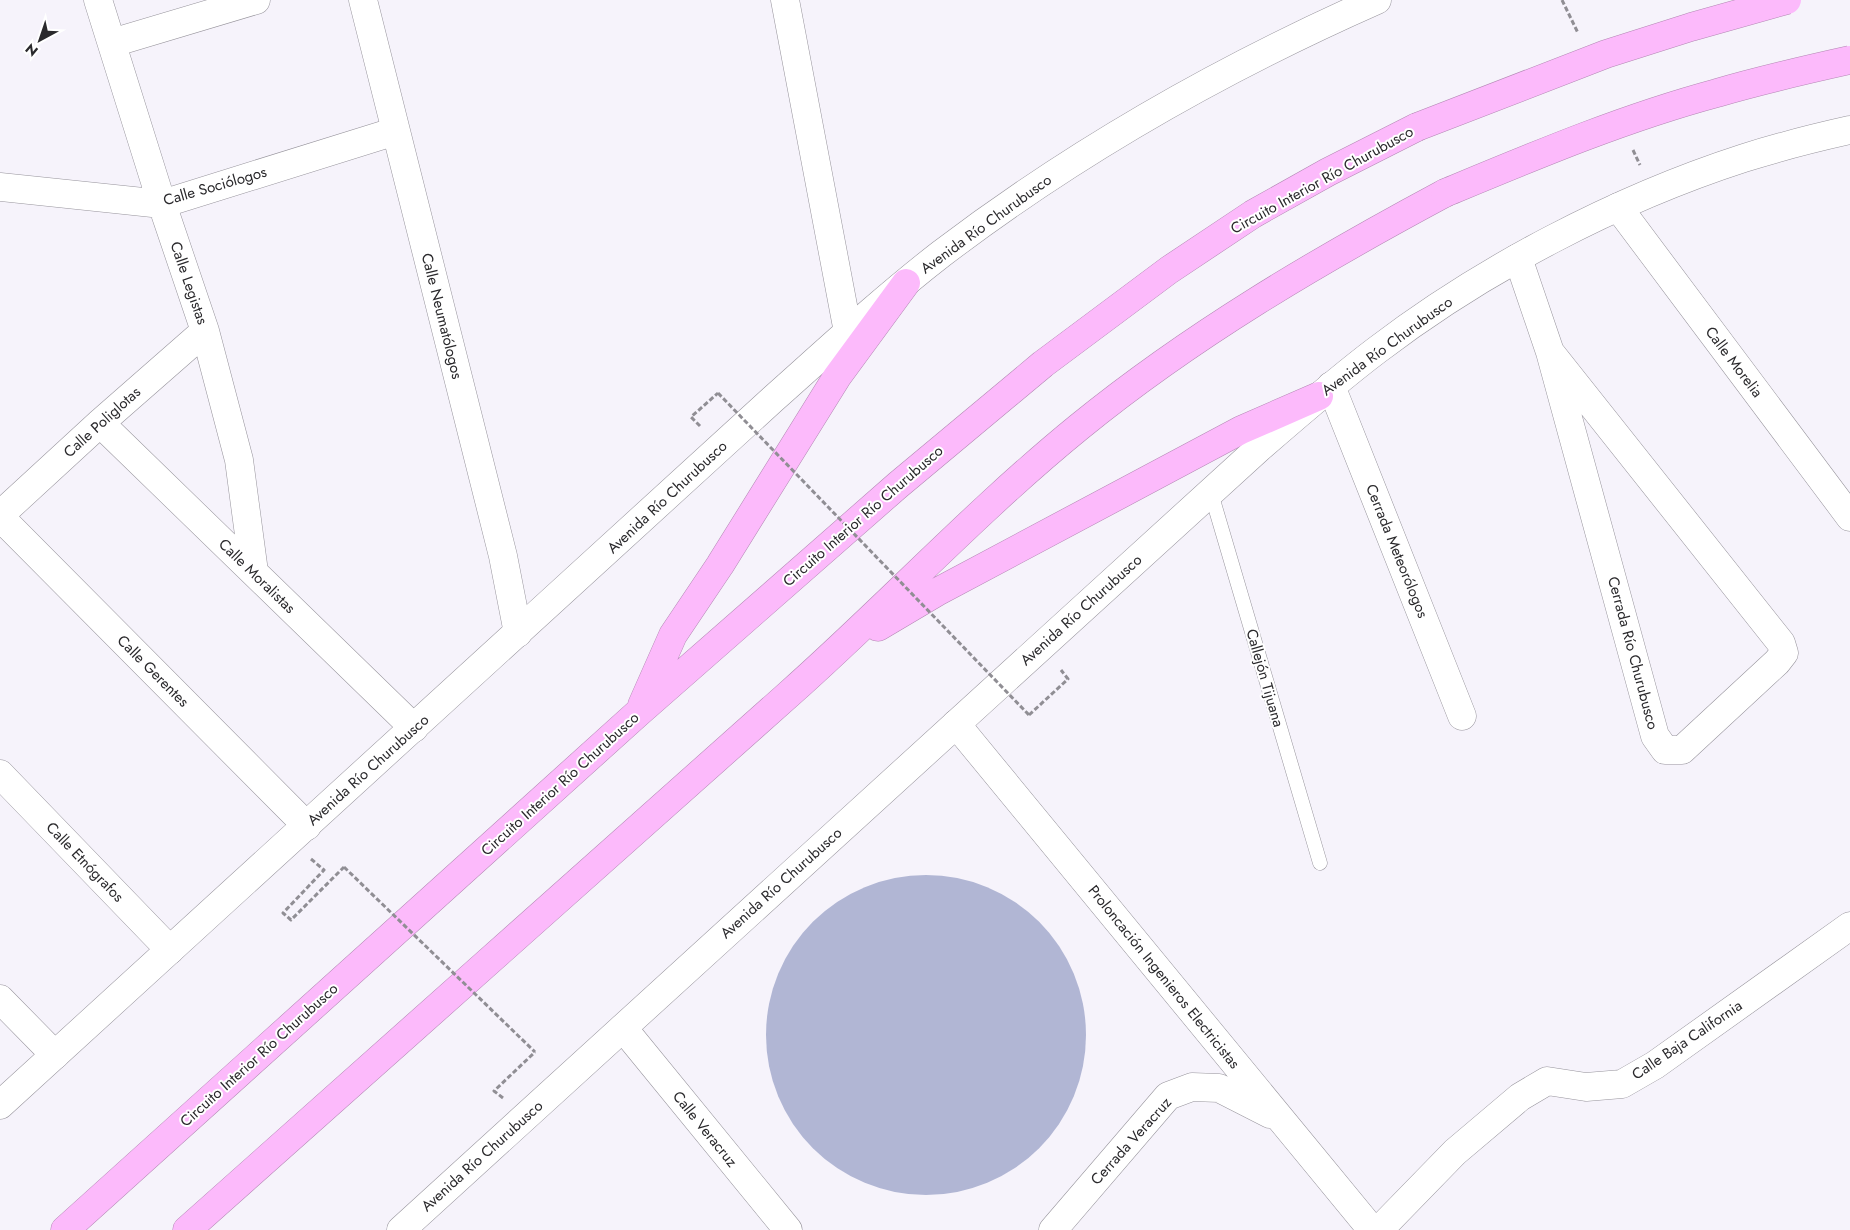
<svg xmlns="http://www.w3.org/2000/svg" width="1850" height="1230" viewBox="0 0 1850 1230" font-family="Jost,sans-serif">
<style>
.building{fill:#b1b6d4}
.lines{fill:none;stroke-linecap:round;stroke-linejoin:round}
.service-casing{stroke:#97949c;stroke-width:15}
.minor-casing{stroke:#97949c;stroke-width:29}
.secondary-casing{stroke:#97949c;stroke-width:29}
.motorway-casing{stroke:#b287b3;stroke-width:29}
.path{stroke:#908e94;stroke-width:3;stroke-dasharray:5 2.5;stroke-linecap:butt}
.service{stroke:#fff;stroke-width:14}
.minor{stroke:#fff;stroke-width:28}
.secondary{stroke:#fff;stroke-width:28}
.motorway{stroke:#fcbafb;stroke-width:28}
.motorway-bridge-casing{stroke:#b287b3;stroke-width:29;stroke-linecap:butt}
.path-bridge{stroke:#908e94;stroke-width:3;stroke-dasharray:5 2.5;stroke-linecap:butt}
.motorway-bridge{stroke:#fcbafb;stroke-width:28}
.labels{text-anchor:middle;dominant-baseline:central;stroke-width:4;stroke-linejoin:round;paint-order:stroke}
.street-label{font-size:15px;fill:#2a292c;stroke:#fff}
</style>
<rect width="100%" height="100%" fill="#f6f3fb"/>
<!-- building -->
<path class="building" d="M766 1035a160 160 0 1 1 320 0a160 160 0 1 1-320 0Z"/>
<g class="lines">
<!-- service casing -->
<g class="service-casing">
<path id="service" d="M1211,493L1320,863"/>
</g>
<!-- minor casing -->
<g class="minor-casing">
<path id="minor" d="M98,0L162,204L205,331L239,460L254,572
M363,0L503,556L518,633
M785,0L848,332
M112,43L256,0
M0,187L162,204L396,131
M1618,207L1850,517
M1518,258L1550,352L1781,643L1784,653L1777,662L1682,750H1665L1655,736L1550,352
M1331,386L1462,716
M100,423L414,728
M0,515L100,423L205,331
M0,517L307,826
M956,724L1372,1230
M0,774L170,950
M0,999L55,1055
M623,1028L788,1230
M1053,1230L1168,1096L1192,1087L1219,1088L1270,1114
M1379,1230L1455,1152L1520,1097L1547,1081L1586,1087L1622,1084L1655,1065L1850,926"/>
</g>
<!-- secondary casing -->
<g class="secondary-casing">
<path id="secondary" d="M0,1105L773,399C828,350 883,299 941,254C1075,152 1223,68 1377,0
M401,1230L1258,449C1297,415 1336,381 1377,350C1483,269 1617,199 1744,158C1779,147 1814,138 1850,130"/>
</g>
<!-- motorway casing -->
<g class="motorway-casing">
<path id="motorway" d="M878,627L937,592L1241,430L1319,396
M642,705L673,635L720,565L837,377L906,283
M65,1230L638,713L898,485L1043,364L1169,270L1253,214L1328,172L1417,127
M187,1230C388,1051 588,873 789,694C887,607 977,510 1079,427C1192,335 1318,261 1445,193"/>
</g>
<!-- path -->
<path class="path" d="M1562,0L1578,33
M1633,150L1640,165
M700,426L691,417L718,393
M1029,715L1068,679L1061,670
M311,859L324,870L283,913L291,920L344,867
M503,1098L494,1091L535,1052"/>
<!-- service -->
<use href="#service" class="service"/>
<!-- minor -->
<use href="#minor" class="minor"/>
<!-- secondary -->
<use href="#secondary" class="secondary"/>
<!-- motorway -->
<use href="#motorway" class="motorway"/>
<!-- motorway-bridge casing -->
<g class="motorway-bridge-casing">
<path id="motorway-bridge" d="M1417,127L1606,54L1691,27L1787,0
M1445,193C1534,156 1624,118 1717,93C1761,80 1805,70 1850,60"/>
</g>
<!-- path-bridge -->
<path class="path-bridge" d="M718,393L1029,715
M344,867L535,1052"/>
<!-- motorway-bridge -->
<use href="#motorway-bridge" class="motorway-bridge"/>
</g>
<g class="labels">
<!-- street labels -->
<g class="street-label">
<text transform="translate(1322 180) rotate(-29)">Circuito Interior Río Churubusco</text>
<text transform="translate(215 186) rotate(-16)">Calle Sociólogos</text>
<text transform="translate(986 224) rotate(-36)">Avenida Río Churubusco</text>
<text transform="translate(189 283) rotate(71)">Calle Legistas</text>
<text transform="translate(442 316) rotate(76)">Calle Neumatólogos</text>
<text transform="translate(1387 346) rotate(-36)">Avenida Río Churubusco</text>
<text transform="translate(1734 362) rotate(53)">Calle Morelia</text>
<text transform="translate(102 422) rotate(-42)">Calle Poliglotas</text>
<text transform="translate(667 497) rotate(-43)">Avenida Río Churubusco</text>
<text transform="translate(863 516) rotate(-41)">Circuito Interior Río Churubusco</text>
<text transform="translate(1397 551) rotate(68)">Cerrada Meteorólogos</text>
<text transform="translate(257 576) rotate(44)">Calle Moralistas</text>
<text transform="translate(1081 610) rotate(-42)">Avenida Río Churubusco</text>
<text transform="translate(1633 653) rotate(75)">Cerrada Río Churubusco</text>
<text transform="translate(153 671) rotate(45)">Calle Gerentes</text>
<text transform="translate(1265 678) rotate(74)">Callejón Tijuana</text>
<text transform="translate(368 770) rotate(-42)">Avenida Río Churubusco</text>
<text transform="translate(560 784) rotate(-42)">Circuito Interior Río Churubusco</text>
<text transform="translate(85 862) rotate(46)">Calle Etnógrafos</text>
<text transform="translate(781 883) rotate(-42)">Avenida Río Churubusco</text>
<text transform="translate(1164 977) rotate(51)">Proloncación Ingenieros Electricistas</text>
<text transform="translate(1687 1040) rotate(-34)">Calle Baja California</text>
<text transform="translate(259 1055) rotate(-42)">Circuito Interior Río Churubusco</text>
<text transform="translate(705 1129) rotate(51)">Calle Veracruz</text>
<text transform="translate(1131 1141) rotate(-48)">Cerrada Veracruz</text>
<text transform="translate(482 1156) rotate(-42)">Avenida Río Churubusco</text>
</g>
</g>
<!-- north arrow -->
<g transform="translate(40 40) rotate(220)" stroke="#ffffff" stroke-width="4" paint-order="stroke">
<path d="M0-4L9 19L0 12L-9 19Z" fill="#2a292c"/>
<text y="-8" font-size="14" font-weight="bold" text-anchor="middle" fill="#2a292c">N</text>
</g>
</svg>
